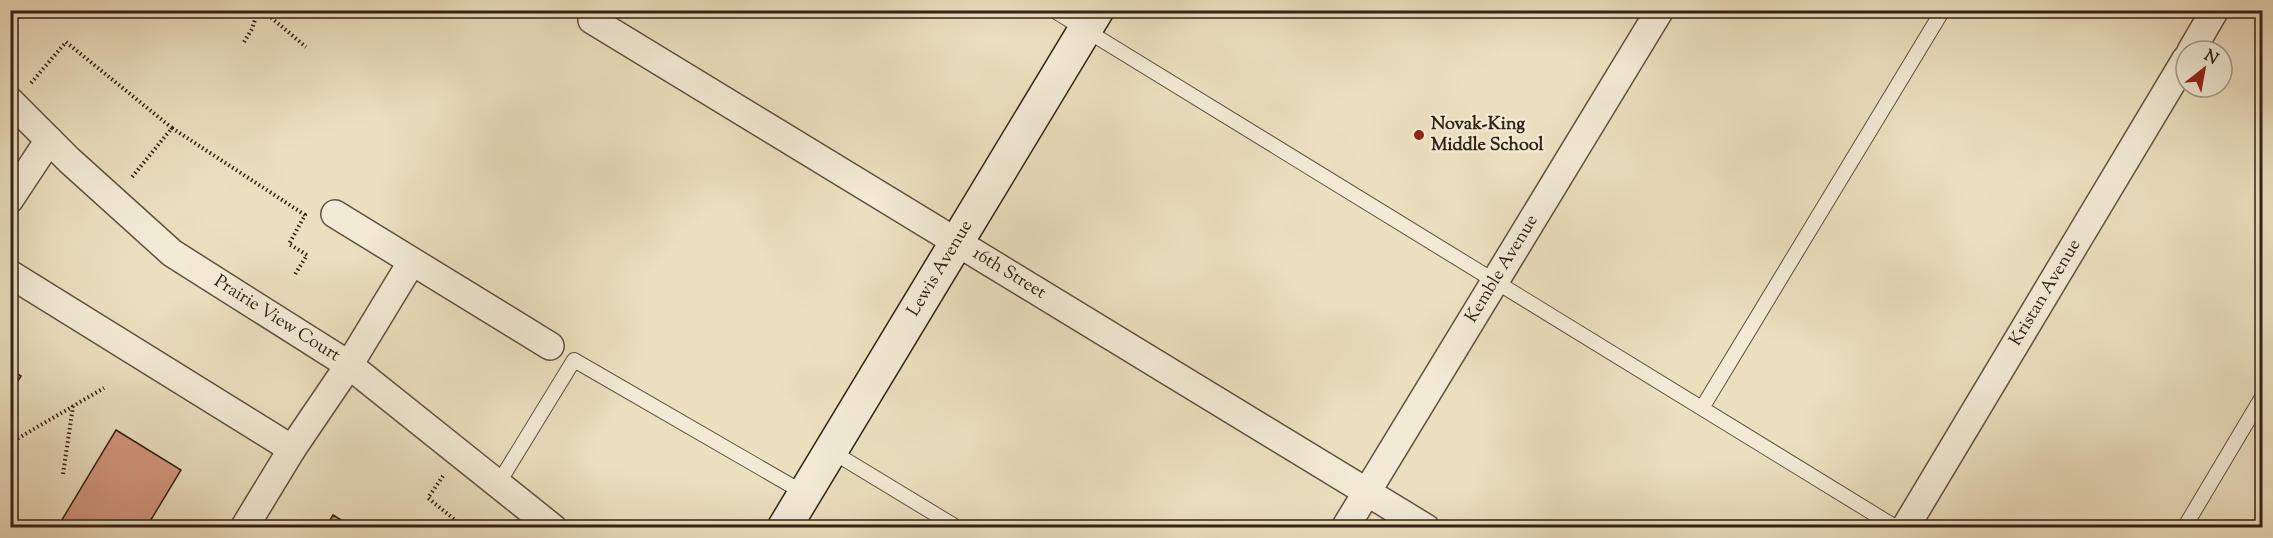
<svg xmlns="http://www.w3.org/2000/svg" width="2273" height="538" viewBox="0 0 2273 538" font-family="'Sorts Mill Goudy',serif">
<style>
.building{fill:#d2977e;stroke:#332214;stroke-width:1.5}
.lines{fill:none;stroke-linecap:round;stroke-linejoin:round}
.service-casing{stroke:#61513f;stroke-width:16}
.minor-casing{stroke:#61513f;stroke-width:30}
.secondary-casing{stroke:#332214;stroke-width:36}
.path{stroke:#332214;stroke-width:4;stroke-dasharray:1.5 3;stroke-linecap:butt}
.service{stroke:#f2ead5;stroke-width:14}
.minor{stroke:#f2ead5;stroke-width:27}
.secondary{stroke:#f2ead5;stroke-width:33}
.poi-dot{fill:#8f2418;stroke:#f2ead5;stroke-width:2}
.labels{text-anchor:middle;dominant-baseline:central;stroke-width:4.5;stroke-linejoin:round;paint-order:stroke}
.poi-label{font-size:18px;font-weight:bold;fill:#332214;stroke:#f2ead5;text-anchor:start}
.street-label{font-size:18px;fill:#332214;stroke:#f2ead5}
</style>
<rect width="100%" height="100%" fill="#ebdfbf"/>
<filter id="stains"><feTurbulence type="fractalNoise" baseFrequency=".00333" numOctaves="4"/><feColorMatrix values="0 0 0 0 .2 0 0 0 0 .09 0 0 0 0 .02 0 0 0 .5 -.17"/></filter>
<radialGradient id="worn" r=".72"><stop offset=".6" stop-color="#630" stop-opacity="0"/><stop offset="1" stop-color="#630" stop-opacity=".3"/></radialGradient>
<!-- building -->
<path class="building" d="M10,369L21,376L10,394Z
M116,430L181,470L146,528H57Z
M333,515L354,528H325Z"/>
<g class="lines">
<!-- service casing -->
<g class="service-casing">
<path id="service" d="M1053,10L1897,528
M1702,408L1943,10
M831,451L958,528
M498,484L574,360L804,493
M2184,528L2262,397"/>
</g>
<!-- minor casing -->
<g class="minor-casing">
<g id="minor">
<path id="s1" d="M592,20L1426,528"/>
<path d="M2191,51L2215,10"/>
<path id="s2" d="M10,101L69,160L172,253L349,365L553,528"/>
<path d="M10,199L49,140"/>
<path d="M335,214L550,346"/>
<path d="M10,274L292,449"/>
<path d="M244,528L292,449L349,365L411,263"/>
<path id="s3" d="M1345,528L1660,10"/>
<path id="s4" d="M1905,528L2186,59"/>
</g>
</g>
<!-- secondary casing -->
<g class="secondary-casing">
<g id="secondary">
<path id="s5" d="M784,528L1097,10"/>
</g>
</g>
<!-- path -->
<path class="path" d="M260,10L268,15L306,47
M244,42L252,29L258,10
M31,83L66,42L172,128L132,177
M172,128L305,215L289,244L307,255L294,276
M10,443L104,388
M63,474L73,406
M443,476L428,498L465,528"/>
<!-- service -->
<use href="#service" class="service"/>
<!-- minor -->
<use href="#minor" class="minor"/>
<!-- secondary -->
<use href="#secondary" class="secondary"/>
</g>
<!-- markers -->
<circle class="poi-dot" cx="1419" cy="135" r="6"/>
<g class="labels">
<!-- poi labels -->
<g class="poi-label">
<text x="1431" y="125">Novak-King<tspan x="1431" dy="21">Middle School</tspan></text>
</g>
<!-- street labels -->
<g class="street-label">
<text stroke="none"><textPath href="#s5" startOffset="303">Lewis Avenue</textPath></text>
<text stroke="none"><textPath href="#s3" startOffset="303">Kemble Avenue</textPath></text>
<text stroke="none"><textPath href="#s1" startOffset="488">16th Street</textPath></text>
<text stroke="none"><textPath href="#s4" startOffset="274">Kristan Avenue</textPath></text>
<text stroke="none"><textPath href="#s2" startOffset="346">Prairie View Court</textPath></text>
</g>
</g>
<!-- margin -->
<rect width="2273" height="538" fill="none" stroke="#ebdfbf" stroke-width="36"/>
<rect x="12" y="12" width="2249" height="514" fill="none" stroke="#332214" stroke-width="3"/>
<rect x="18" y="18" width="2237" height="502" fill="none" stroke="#332214" stroke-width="1.5"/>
<!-- north arrow -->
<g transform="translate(2204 69) rotate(31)"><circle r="28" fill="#f2ead5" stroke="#a69a88" stroke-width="1.5"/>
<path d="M0-4.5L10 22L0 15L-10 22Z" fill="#8f2418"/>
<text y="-9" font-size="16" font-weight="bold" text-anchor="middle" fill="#332214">N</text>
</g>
<rect width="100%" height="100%" filter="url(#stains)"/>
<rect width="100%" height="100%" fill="url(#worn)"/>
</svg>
